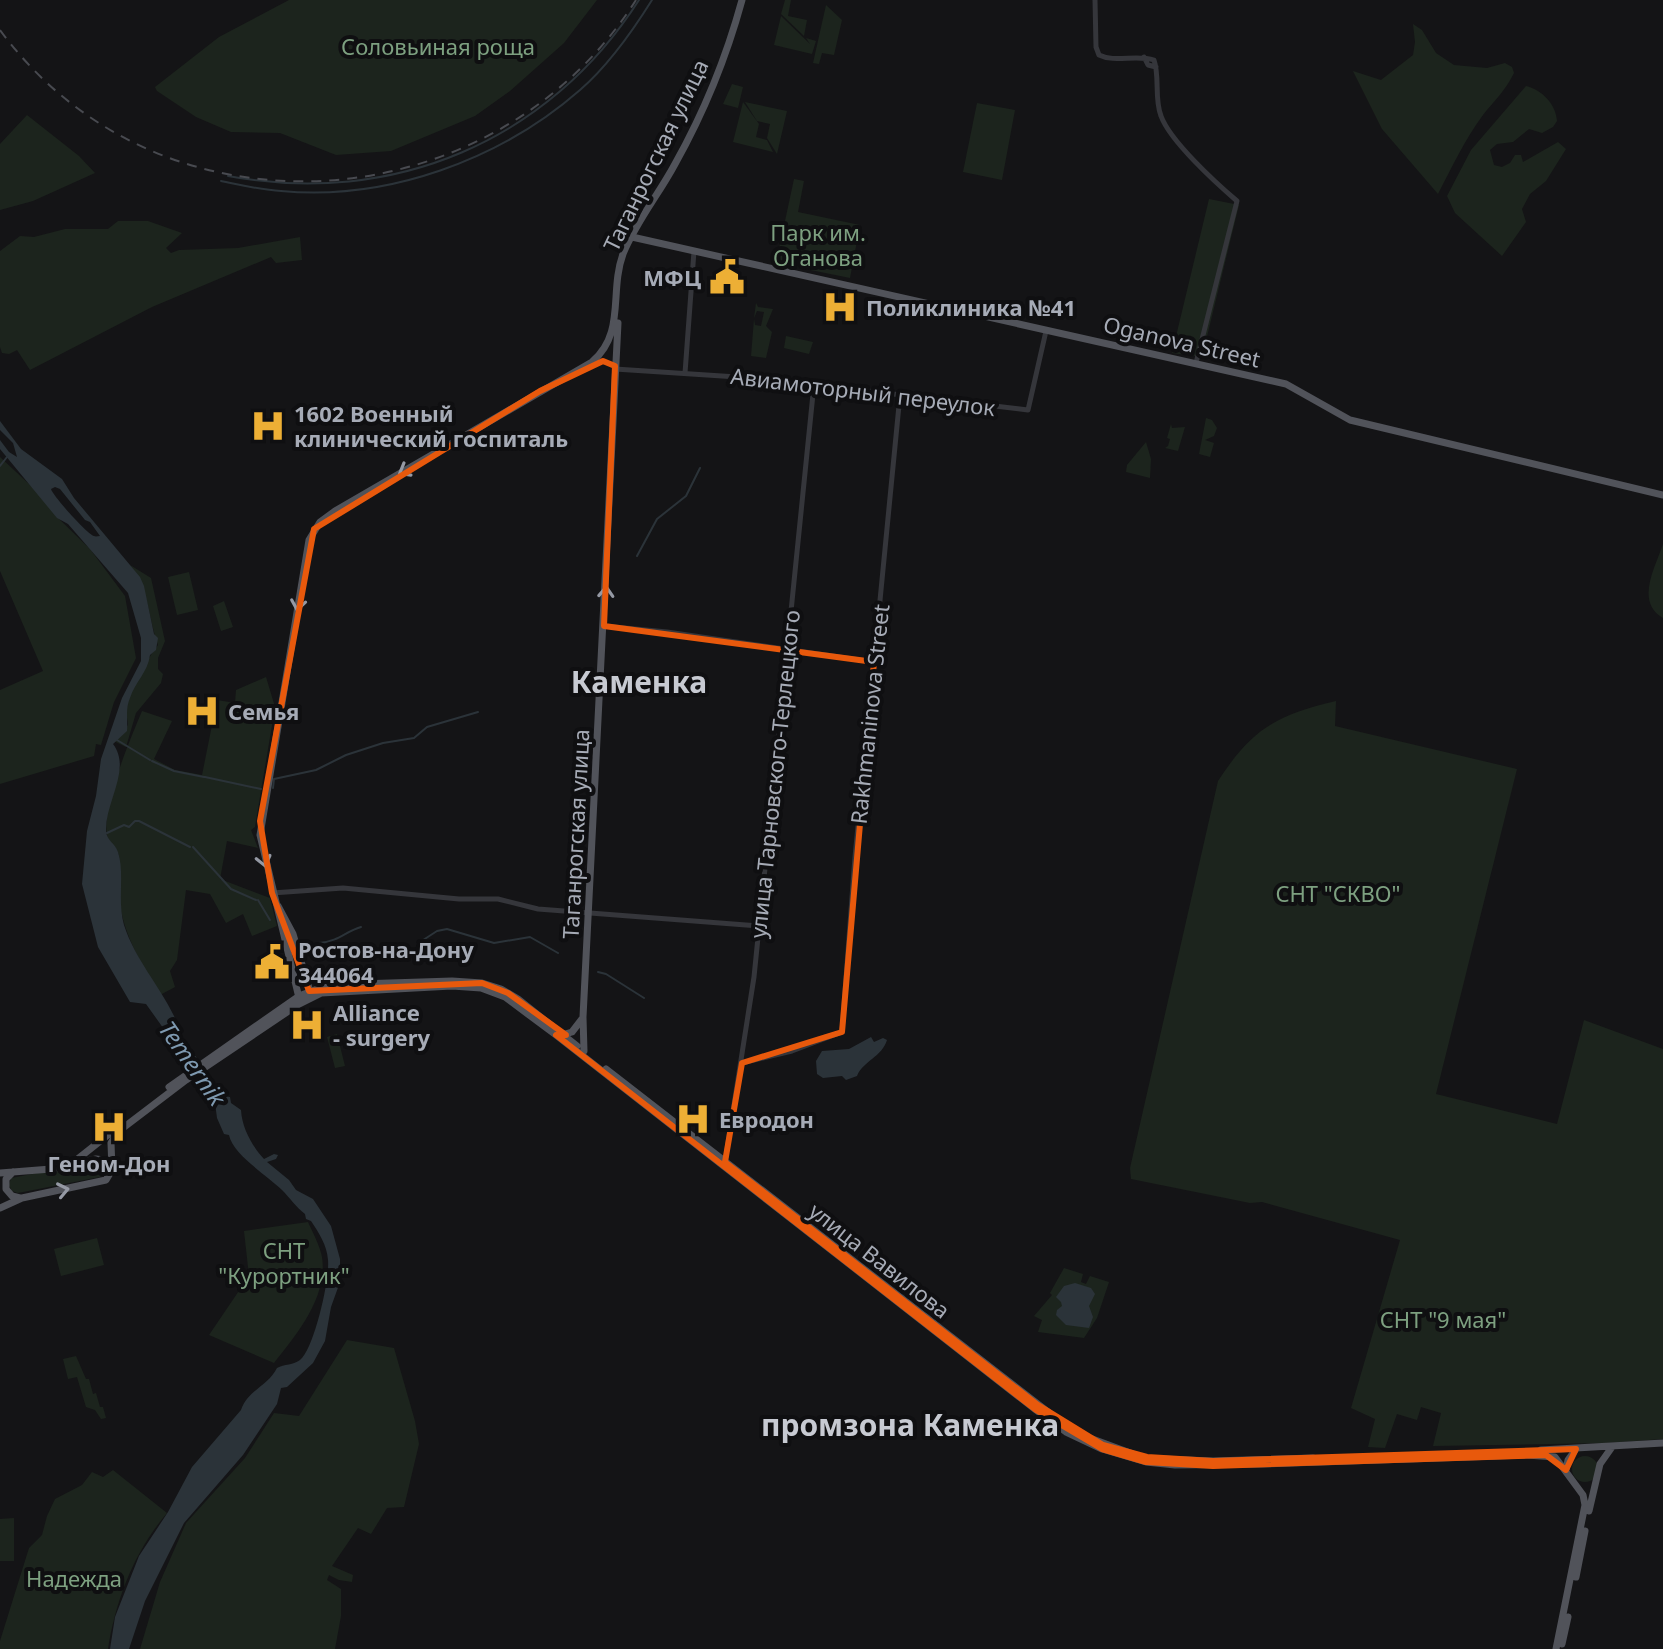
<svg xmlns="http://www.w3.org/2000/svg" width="1663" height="1649" viewBox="0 0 1663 1649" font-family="'Noto Sans',sans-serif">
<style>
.green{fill:#1c241d}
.water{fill:#2b3339;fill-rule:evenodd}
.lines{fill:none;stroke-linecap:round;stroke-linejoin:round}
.stream{stroke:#2b3339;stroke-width:2}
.minor{stroke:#35363b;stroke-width:5}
.major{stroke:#51535a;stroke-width:7}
.rail{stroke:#484a50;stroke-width:2;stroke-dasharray:10 8;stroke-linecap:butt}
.oneway{stroke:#9599a4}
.marked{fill:none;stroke:#e8590c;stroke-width:6;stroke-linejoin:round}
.labels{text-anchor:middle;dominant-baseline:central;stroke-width:8;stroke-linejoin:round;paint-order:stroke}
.park-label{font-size:22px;fill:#7da080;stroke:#0f0f11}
.street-label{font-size:22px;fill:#a6abb6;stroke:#0f0f11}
.poi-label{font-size:22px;font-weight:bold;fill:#a6abb6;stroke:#0f0f11;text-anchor:start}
.water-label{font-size:24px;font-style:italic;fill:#7e99b0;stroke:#0f0f11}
.district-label{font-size:30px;font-weight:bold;fill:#c7cad2;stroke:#0f0f11}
</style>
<rect width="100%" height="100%" fill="#141416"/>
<!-- green -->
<path class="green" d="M289,0H597L564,43L510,91L475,116L391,151L336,155L280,133L231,132L196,117L157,91L155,87L219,37Z
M785,0H791L788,16L807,20L804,36L781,14Z
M826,5L842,20L834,55L822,53L819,64L813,63Z
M781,16L810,44L806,38L816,41L812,54L774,45Z
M1413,24L1422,30L1436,53L1454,65L1487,68L1505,63L1512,67L1514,73C1506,90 1494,101 1483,115C1465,139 1452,167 1438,194L1382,129L1353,71L1381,80L1413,55L1415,42Z
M732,84L743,87L738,108L723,104Z
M1526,86C1542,90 1556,104 1557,121L1553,127L1542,133L1529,129L1513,142L1497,144L1490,150L1494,165L1502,167L1510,163L1515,155H1521L1523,162L1558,142L1566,149L1546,181L1530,194L1522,209L1526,222L1502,256L1455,213L1447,196L1471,150Z
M743,102L759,124L756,137L767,140L773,152L733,142Z
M745,102L787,111L777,154L767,138L770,124L757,121Z
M977,103L1015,110L1002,180L963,172Z
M27,115L79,156L95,173L33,201L0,210V144Z
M794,179L804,181L798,212L860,225L850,278L776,263Z
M1209,199L1239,205L1202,357L1172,353Z
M118,221H148L182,233L166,248L171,253L179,250L238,248L300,237L302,260L276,263L271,257L152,307L30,370L17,350L9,354L2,353L0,347V251L20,236L34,237L65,229H108Z
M756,303L758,307L773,309L766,326L772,332L766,358L751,356L754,319L755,325L761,326L764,312L757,311L754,318Z
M786,336L813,342L809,354L784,348Z
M1206,418L1212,420L1217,428L1214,436L1205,440L1214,443L1210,457L1199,454Z
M1171,424L1172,428L1185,427L1178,451L1165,448L1168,446L1170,439L1167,438Z
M1146,442L1151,459L1150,478L1126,472L1127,465Z
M0,457L43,497L56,516L90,549L125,596L136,658L114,702L101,745L96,744L94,756L0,784V690L43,671L0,571Z
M1663,544V618C1635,602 1655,568 1663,544Z
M130,565L151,578L165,641L158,658V669L163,674L161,683L136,713L126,747L114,741L128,725C128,720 126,716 126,711C127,697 149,655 158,645C148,617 149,589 130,565Z
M189,572L198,610L177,615L168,577Z
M224,601L233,627L221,631L213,606Z
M266,677L275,707L255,827L251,830L258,848L227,841L220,879L270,898L277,926L252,936L243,914L226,923L210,894L186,890L177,960L170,971L175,987L160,995C142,967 123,933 119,899C118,885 121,870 119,856C117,846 109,844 107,835C101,808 131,737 142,711L172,721L154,759L175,770L202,775L217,700L235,703L236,690Z
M1336,701L1335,726L1517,769L1436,1094L1557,1124L1584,1020L1663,1049V1439L1606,1443L1433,1446L1441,1413L1421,1407L1417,1420L1397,1414L1385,1448L1368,1447L1375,1419L1351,1408L1400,1240L1262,1202L1250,1203L1131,1179L1130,1168L1218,781C1252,729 1276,715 1336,701Z
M337,1034L345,1066L335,1068L327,1037Z
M96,1162L102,1163L106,1168L100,1177L18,1193L12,1191L9,1185L11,1178Z
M308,1222C313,1233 320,1246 322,1257C328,1297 297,1334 274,1363L209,1335L249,1276L244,1231Z
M97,1238L104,1265L61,1276L54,1249Z
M1064,1268L1083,1274L1081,1282L1086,1284L1090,1276L1109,1282L1097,1318L1084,1338L1038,1332L1042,1320L1034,1316L1052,1295L1050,1293Z
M347,1340L394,1348L415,1421L419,1444L404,1507L387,1508L371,1534L358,1528L332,1566L353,1575L352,1582L339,1580L329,1575L327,1580L341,1589V1616L335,1649H140L160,1582L186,1523L245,1458L274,1413L299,1416Z
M76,1356L86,1379H89L93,1394L96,1393L100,1407H103L106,1418L101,1419L95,1410L86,1407L77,1377L68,1379L63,1359Z
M1572 1469a13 13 0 1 1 26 0a13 13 0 1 1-26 0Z
M113,1470L167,1513C134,1552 116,1599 108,1649H0V1641L29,1548L42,1535L47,1516L55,1499L82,1485L92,1472L103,1477Z
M14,1518V1561H0V1519Z"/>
<!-- water -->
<path class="water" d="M0,421L21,449L62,479L74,498L140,577L144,586L154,634L158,638L156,650L150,655C148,672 135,682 130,698C125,709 128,720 127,731L113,744C132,769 105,802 106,831C107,841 115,843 118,852C125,874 117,900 124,925C135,959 159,985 174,1016C177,1022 174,1028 177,1033C186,1049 203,1061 211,1077C214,1083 214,1088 220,1093C225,1097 224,1096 230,1097L231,1103L241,1110C242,1128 252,1146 264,1159L274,1154L278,1155L276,1159L267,1162L289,1180L296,1190L313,1199L331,1226L340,1259V1282L331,1307L325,1341L313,1363L287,1387L281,1388L277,1404L243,1455L184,1523L145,1601L129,1649H110L115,1617L139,1556L168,1512L192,1467L241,1410C248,1390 268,1386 277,1368C284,1364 294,1365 300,1360C314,1349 330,1279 328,1260C327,1245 319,1233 311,1221L306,1219L305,1214C296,1207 290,1198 282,1190C268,1176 233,1155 229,1135L224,1134L217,1118L215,1103L209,1095L206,1079L186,1060L146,1004L130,1002L98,947L82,884L87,831L96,796L101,759L122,698L141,661V638L128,593L68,524L57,518L0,449V440L9,452L17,457L13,443L0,430ZM55,487L60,489L85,520L90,522L100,536C98,536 96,537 94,536C87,534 53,496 51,489Z
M871,1037L874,1042L883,1038L887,1040C882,1057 863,1061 857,1076L846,1080L842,1076L823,1078L817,1074L816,1061L822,1051L849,1049Z
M1075,1283L1091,1288L1095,1294L1089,1306L1093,1317L1089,1328L1066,1325L1056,1315L1057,1310L1062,1306L1061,1302L1056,1297L1064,1286Z"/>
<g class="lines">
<!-- stream -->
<path class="stream" d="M228,176C393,207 549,141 639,0
M221,181C241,185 261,190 281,191C387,201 500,160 580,90C609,65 632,32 652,0
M0,466L7,457
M637,556L657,519L686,496L700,468
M117,740L150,760
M152,761L174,771L204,777
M205,777L261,789
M273,788L274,779L316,770L346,755L383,743L414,738L427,727L478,712
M107,833L124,825L129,827L135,821H139L190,847
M193,847L231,889L256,900
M258,900L270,920
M319,943C340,941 344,932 361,927
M417,944L437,931L447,929L494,943L530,937L558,953
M598,972L606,974L644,998"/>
<!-- minor -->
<path class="minor" d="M1095,0L1096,47L1099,55C1115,63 1136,54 1154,60C1160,77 1154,98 1161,116C1170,141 1216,183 1237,201L1196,363
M1144,57L1148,65L1156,67
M615,369L766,379L1028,410L1046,331
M685,373L694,251
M604,626L667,632L874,662
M272,893L343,888L459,899H498L538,909L759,926
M742,1063L792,1051L842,1032L855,857L900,395
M725,1162L754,977L814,384"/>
<!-- major -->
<path class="major" d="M632,237L1286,384L1350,420L1663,495
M278,906L293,934L311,995
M299,998L260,835L309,540L320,522L335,511L592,362C626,333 609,292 623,254C636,222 659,194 675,164C703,114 727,55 742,0
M562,1035L572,1032L582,1019
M584,1051L583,1017L618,323
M606,1069L1052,1415L1087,1437L1133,1454
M169,1087L299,996L328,985L452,981L482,983L501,989L518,999L577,1046
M70,1165L118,1127
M13,1172L6,1179V1189L12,1196L20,1198
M0,1173L51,1169L96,1159L104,1160L111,1166
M0,1208L22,1198L106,1180L112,1170L111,1143L119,1131L186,1080L299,1004L321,993L452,986L481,988L505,997L556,1035L1036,1410L1066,1432L1102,1449L1146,1462L1175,1465L1262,1464L1527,1455L1555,1457L1583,1495L1585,1505L1556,1649
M1541,1450L1663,1443
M1161,1459L1213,1461L1313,1458
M1566,1470L1568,1460L1576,1449
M1589,1511L1600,1464L1612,1447
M1576,1577L1585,1531
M1562,1644L1568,1617"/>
<!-- rail -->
<path class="rail" d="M0,30C160,248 493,224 636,0"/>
</g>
<!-- one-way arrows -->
<defs><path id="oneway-chevron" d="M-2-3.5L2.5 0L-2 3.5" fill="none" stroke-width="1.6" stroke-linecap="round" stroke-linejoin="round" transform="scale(2)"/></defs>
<g class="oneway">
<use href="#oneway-chevron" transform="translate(404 471) rotate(150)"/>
<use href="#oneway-chevron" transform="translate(606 592) rotate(-87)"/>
<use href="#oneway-chevron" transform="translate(298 605) rotate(99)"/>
<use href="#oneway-chevron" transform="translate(264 861) rotate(77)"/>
<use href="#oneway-chevron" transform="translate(63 1190) rotate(-12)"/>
</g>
<!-- marked area -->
<path class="marked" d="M603,361L615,366L604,626L874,662L842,1032L742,1063L725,1162L1038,1405L1103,1445L1147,1457L1213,1461L1576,1449L1566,1470L1546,1455L1213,1466L1146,1462L1102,1449L1036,1410L556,1035H566L508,993L482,983L309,991L272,893L260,821L314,529L540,391Z"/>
<!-- icons -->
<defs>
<g id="civic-bare" transform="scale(2.76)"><path d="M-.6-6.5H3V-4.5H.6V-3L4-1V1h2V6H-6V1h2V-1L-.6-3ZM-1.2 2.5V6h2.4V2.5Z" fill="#edaf35" stroke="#0f0f11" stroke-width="2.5" paint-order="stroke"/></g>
<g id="hospital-bare" transform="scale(2.76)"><path d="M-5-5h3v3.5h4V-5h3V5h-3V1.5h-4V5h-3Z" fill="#edaf35" stroke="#0f0f11" stroke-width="2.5" paint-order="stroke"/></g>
</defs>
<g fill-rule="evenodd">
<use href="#civic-bare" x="727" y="277"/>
<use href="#hospital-bare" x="840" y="307"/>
<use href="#hospital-bare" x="268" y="426"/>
<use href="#hospital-bare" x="202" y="711"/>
<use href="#civic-bare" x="272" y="962"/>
<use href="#hospital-bare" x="307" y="1025"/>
<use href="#hospital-bare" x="693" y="1119"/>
<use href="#hospital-bare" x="109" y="1127"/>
</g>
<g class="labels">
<!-- park labels -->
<g class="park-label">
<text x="438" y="46">Соловьиная роща</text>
<text x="818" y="232">Парк им.<tspan x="818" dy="25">Оганова</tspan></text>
<text x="1338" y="893">СНТ "СКВО"</text>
<text x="284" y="1250">СНТ<tspan x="284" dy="25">"Курортник"</tspan></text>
<text x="1443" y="1319">СНТ "9 мая"</text>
<text x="74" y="1578">Надежда</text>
</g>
<!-- street labels -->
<g class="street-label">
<text transform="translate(655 155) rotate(-64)">Таганрогская улица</text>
<text transform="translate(1182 341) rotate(13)">Oganova Street</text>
<text transform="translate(863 391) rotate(7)">Авиамоторный переулок</text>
<text transform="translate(869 714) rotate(-84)">Rakhmaninova Street</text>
<text transform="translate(774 774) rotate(-84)">улица Тарновского-Терлецкого</text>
<text transform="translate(575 834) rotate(-87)">Таганрогская улица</text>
<text transform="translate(880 1260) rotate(38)">улица Вавилова</text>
</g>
<!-- poi labels -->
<g class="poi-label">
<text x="701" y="277" text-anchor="end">МФЦ</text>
<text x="866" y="307">Поликлиника №41</text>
<text x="294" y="413">1602 Военный<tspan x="294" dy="25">клинический госпиталь</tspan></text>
<text x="228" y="711">Семья</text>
<text x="298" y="949">Ростов-на-Дону<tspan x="298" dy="25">344064</tspan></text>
<text x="333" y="1012">Alliance<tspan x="333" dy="25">- surgery</tspan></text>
<text x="719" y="1119">Евродон</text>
<text x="109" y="1163" text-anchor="middle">Геном-Дон</text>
</g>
<!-- water labels -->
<g class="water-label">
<text transform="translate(193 1063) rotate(55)">Temernik</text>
</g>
<!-- district labels -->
<g class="district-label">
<text x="639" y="681">Каменка</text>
<text x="910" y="1424">промзона Каменка</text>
</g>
</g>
</svg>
